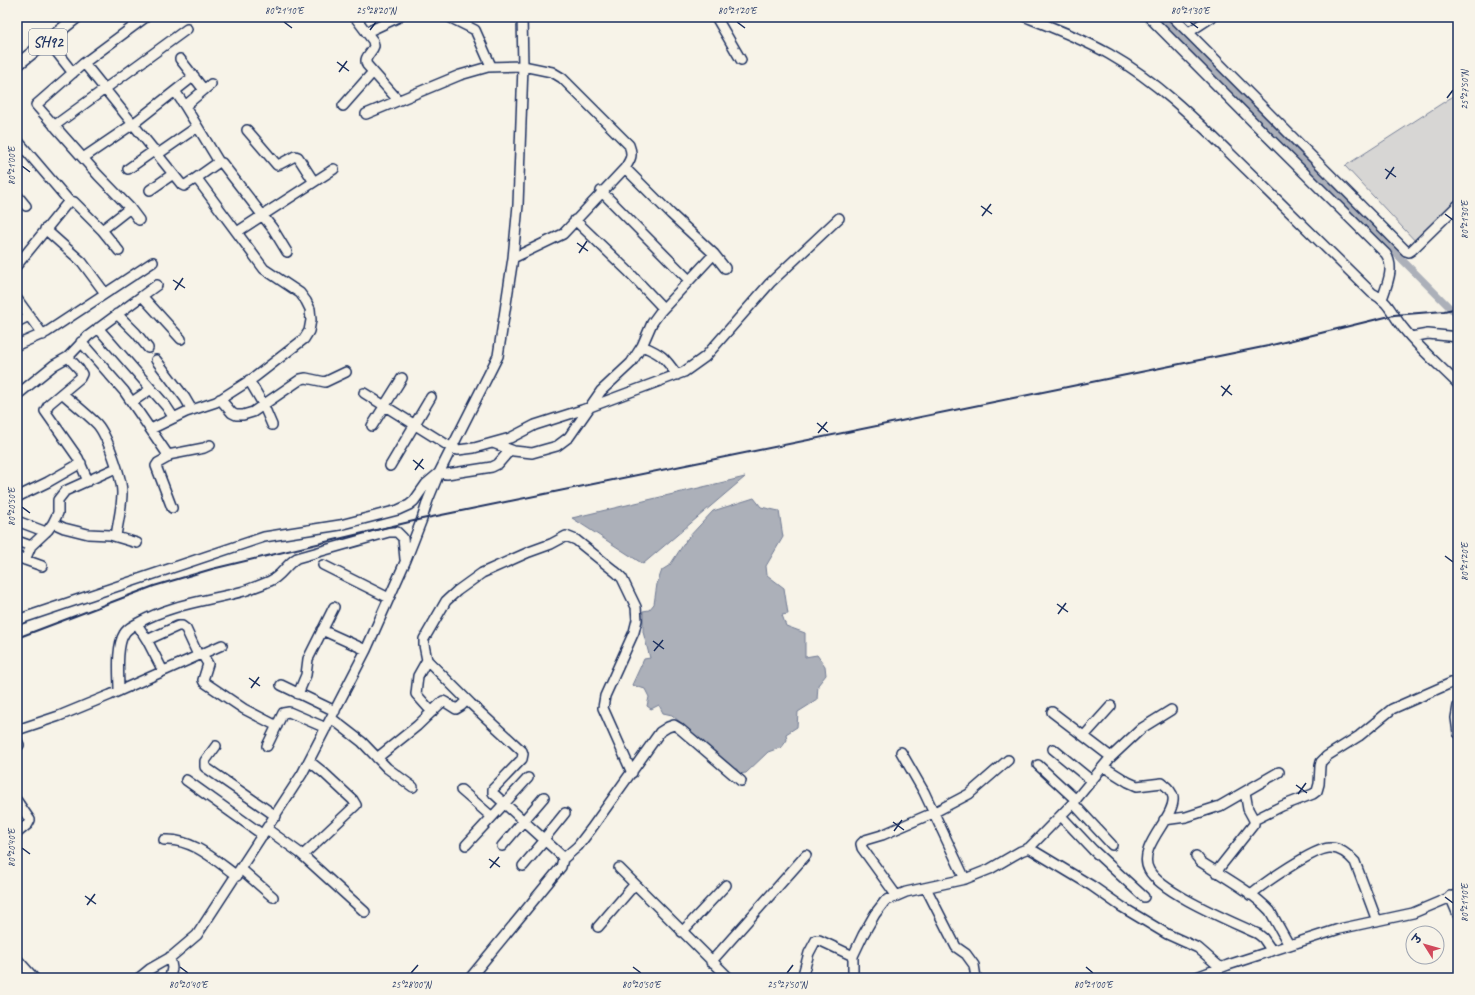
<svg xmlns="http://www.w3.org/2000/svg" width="1475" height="995" viewBox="0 0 1475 995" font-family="Caveat,'Playpen Sans Deva',sans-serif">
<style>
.green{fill:#d7d6d4;stroke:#798299}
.water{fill:#acb0b9;stroke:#727c95}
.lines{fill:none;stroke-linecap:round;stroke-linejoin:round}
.canal{stroke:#acb0b9;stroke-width:7}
.minor-casing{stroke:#1b2f5e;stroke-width:12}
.major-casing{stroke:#1b2f5e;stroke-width:14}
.minor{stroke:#f7f3e8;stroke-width:9}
.major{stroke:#f7f3e8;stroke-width:11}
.rail{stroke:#1b2f5e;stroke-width:2}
.ticks{fill:none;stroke:#1b2f5e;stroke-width:1.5}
.labels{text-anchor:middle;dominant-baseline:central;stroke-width:4;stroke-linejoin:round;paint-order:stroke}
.shield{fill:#f7f3e8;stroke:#5d6a87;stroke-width:1}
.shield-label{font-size:15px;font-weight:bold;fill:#1b2f5e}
.neatline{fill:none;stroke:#1b2f5e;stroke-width:1.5}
.ticks-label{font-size:10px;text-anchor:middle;fill:#1b2f5e}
</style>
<rect width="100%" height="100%" fill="#f7f3e8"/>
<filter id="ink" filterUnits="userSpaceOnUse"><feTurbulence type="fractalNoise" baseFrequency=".025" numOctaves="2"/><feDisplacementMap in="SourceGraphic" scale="8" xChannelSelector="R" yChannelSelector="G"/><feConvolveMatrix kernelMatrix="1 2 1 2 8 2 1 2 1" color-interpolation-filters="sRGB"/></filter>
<g filter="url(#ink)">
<!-- green -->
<path class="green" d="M1458,93V207L1418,244L1345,166Z"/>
<!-- water -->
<path class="water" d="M745,477L643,564L572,518Z
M754,498L761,507L779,511L783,537L766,566L767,575L784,588L788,614L782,615L786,626L805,633V657L817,655L825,666L826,675L818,685L817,700L798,712L797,727L786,734L787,740L782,747L768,752L746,773L738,774L737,769H734L725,763L672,715L663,713L659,705L651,709L647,706L649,697L645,689L632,685L644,659L650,658L643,632V611L649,610L654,604L657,584L662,570L670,565L687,539L713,511Z"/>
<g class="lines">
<!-- canal -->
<path class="canal" d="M1161,17L1458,316"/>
<!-- minor casing -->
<g class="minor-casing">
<path id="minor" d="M355,17L373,41L374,46C372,53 363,57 367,65L398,100
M449,17L475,30L491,66
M716,17L741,60
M1026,17C1054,28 1083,39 1109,54C1162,84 1204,128 1247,170C1289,211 1330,252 1372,293C1391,303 1391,314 1404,329C1420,349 1440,366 1458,384
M1149,17L1269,138L1386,254C1395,268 1387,284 1382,299
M1173,17L1406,251L1409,252L1412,250L1458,205
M367,32L399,17
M1189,32L1212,17
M48,41L73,73
M180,59L204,90
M84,63L182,185L184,186L193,180H198L264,269L300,293L306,301L310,309L311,320L309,331L304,339L255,377L216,402L186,412L151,429
M175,91L185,106L219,162
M185,106L211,84
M343,106L373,72
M366,114L460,75L488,67L523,66L552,72L562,78L629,145C633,155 631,159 625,168L563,234L513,258
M54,126L187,29
M247,130L277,165L280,164L295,156L298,157L314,182
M17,140L69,201
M158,154L197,127
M83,158L133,124L194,76
M625,168L671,214L714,254L725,268
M128,169L155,150
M195,179L219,162L222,163L273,229L287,252
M150,190L173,174
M601,191L689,280
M17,195L26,206
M139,220L130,208L98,175L36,105L84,63L146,17
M575,220L628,271L663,308
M45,229L82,262L105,293
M102,230L119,251
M237,232L334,169
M17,265L69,201L74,202L102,230L130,208
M142,296L157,285
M17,299L43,335
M117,314L136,333L148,348
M17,322L29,316
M98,328L166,406L174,418
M1411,337L1428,334L1458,337
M81,342L124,391L166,452L167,458L158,463L156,466L172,508
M17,345L47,332L153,262
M642,346C662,354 665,358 677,375
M68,357L79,369L82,374L80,378L49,404L45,411L78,458L88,481
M156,360L185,398L192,410
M249,380L263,404L272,425
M62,393C73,403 86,413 97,424C107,435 122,478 122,493C122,507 118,522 116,536
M364,393L452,448L458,450L474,448L510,438L535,425L582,410L684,372L705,357L770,283L839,218
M17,395L54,365L68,357L88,336L142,296L181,339
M220,399L232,413L236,415H243L253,412L301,379L306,378L325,382L346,372
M132,402L151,389
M372,426L402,378
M493,443L514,451L532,453L557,446L569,437L601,391L631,363L642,346L652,323L660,312L714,254
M168,455L204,448L210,445
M390,466L431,397
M17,497L48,482L81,463
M17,521L46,532
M53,523L64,528L88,534L110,535L137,543
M17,541L31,546
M17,557L42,566
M25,560L31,546L48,530L53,523L58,513V500L65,491L116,468
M323,565L389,598
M17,620L264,537L340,525L398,510L409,505L414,501L426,484L439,473L447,474L492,467L498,464L510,450
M137,624L147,640L163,671
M322,630L366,650
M147,640L178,626H182L186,629L198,655
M202,654L208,664L203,680L204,682L244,709L277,726
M427,660L418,676L416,694L432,712
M281,685L335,711
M119,691C119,676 116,647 124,634C127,628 133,626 138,623C171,604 208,601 244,591C252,588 261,585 270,581C281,577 286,564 297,558L389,532H397L403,538L405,559
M298,694L306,675L308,659L334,607
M1458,706L1456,718L1458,733
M1052,712L1111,757
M331,718L362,742L387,768L413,787
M17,730L59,716L110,695L222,645
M1084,736L1111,706
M17,741L19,745
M216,746L205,761V767L276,816
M267,746L283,713L289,712L326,728
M1053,749L1092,781
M901,752L924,792L965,879
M377,758L417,726L443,701L445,702L456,709L461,706L467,700
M1038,765L1076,800
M1104,767L1128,782L1137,786L1162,783C1166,786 1172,791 1173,797C1176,817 1136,847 1149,870C1161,893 1233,922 1258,934L1263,938L1272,951
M186,780L263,835
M461,790L492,817
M17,801L30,820L28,824L17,833
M1073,803L1112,845
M1061,816L1093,850L1144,897
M1164,820L1186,817L1220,806L1279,772
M1254,820L1282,806L1313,794L1317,791L1319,784L1320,766L1321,762L1327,756L1359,736L1392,709L1458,680
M267,829L300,853L365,912
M544,839L565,813
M164,840C192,838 215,860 237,876
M466,845L528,778
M502,846L544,797
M1029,848L1092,886L1122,907L1167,934L1198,948L1221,968
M303,855L356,805L353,800L324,773L309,761
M1196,856L1201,862C1224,877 1251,891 1270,911L1289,945
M563,859L578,846L591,829L660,732L668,727L674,725L679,728L741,781
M523,866L545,840
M619,868L729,978
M241,869L273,897
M1216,872L1254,824V820L1248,809L1245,792
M926,888L956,947L966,954L974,965L976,978
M896,895L862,848L861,844L865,840L882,835L933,813L969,794L1008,760
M1250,895C1264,883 1313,849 1329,848C1339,847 1349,855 1355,862L1377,921
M1450,896L1458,915
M598,927L635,884
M682,932L726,885
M170,957L172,968L170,978
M17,959L34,978
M711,962L806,855
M139,978L150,969L171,957L197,935L302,774L366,650L406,560L422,519L428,500L439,473L498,356L513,258L518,205L523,66L522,17
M470,978L561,867L563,859L561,855L493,793V789L496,786L522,759L523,754L522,751L471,704L427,660L424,645V639L446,601L457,591L482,573L529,552L551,544L566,536L576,540L617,573L622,578L636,607L637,620L634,632L605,696L603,708L632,773
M802,978L809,953L816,940H819L853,956
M853,978V956L863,935L875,914L885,901L906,892L965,879L990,869L1021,851L1029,848L1073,803L1111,757L1142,728L1171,710
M1194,978L1228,965L1339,929L1413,913L1458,894"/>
</g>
<!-- major casing -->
<g class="major-casing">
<path id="major" d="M17,65L77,17"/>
</g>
<!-- minor -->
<use href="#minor" class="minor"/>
<!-- major -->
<use href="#major" class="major"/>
<!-- rail -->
<path class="rail" d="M17,638L154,586L212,569L422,519L1268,346L1394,315L1444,311L1458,308"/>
</g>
</g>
<!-- ticks -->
<path class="ticks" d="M284,22L292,28M737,22L745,28M1190,22L1198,28M370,30L376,22M337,62L349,71M339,72L347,61M1447,98L1453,90M22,166L30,172M1385,169L1396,177M1386,179L1394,167M981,206L992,214M1445,214L1453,220M982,216L991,204M577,243L588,251M579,253L587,241M173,280L185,288M175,290L183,278M1221,386L1232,395M1222,396L1230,385M817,423L828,432M818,433L827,422M413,460L424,469M415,470L423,459M22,507L30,513M1445,556L1453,562M1057,604L1068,612M1058,614L1066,603M653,641L664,649M654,651L663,640M249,678L260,686M251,688L259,677M1296,785L1307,793M1298,794L1306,783M893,822L904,830M894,831L902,820M22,848L30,854M489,859L500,867M490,868L499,857M85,896L96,904M1445,897L1453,903M87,905L95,894M180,967L188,973M633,967L641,973M1086,967L1093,973M411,973L418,965M787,973L793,965"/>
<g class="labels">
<!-- shield labels -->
<rect class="shield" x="29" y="29" width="38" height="26" rx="3"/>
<g class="shield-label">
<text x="48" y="42">SH92</text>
</g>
</g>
<!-- margin -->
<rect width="1475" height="995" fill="none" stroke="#f7f3e8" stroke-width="44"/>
<!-- north arrow -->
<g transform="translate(1425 945) rotate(307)"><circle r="19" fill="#f7f3e8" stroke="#9fa5b1"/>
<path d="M0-3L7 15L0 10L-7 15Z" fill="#d1495b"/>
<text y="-6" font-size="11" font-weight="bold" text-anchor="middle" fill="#1b2f5e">उ</text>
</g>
<rect x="22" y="22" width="1431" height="951" class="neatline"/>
<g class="ticks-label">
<text x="284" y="14">80°21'10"E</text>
<text x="376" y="14">25°28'20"N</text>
<text x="737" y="14">80°21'20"E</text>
<text x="1190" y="14">80°21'30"E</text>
<text transform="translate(1464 90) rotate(-90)" y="4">25°27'50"N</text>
<text transform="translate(11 166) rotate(-90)" y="4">80°21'00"E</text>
<text transform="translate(1464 220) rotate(-90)" y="4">80°21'30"E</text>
<text transform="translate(11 507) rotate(-90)" y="4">80°20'50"E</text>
<text transform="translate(1464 562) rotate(-90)" y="4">80°21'20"E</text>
<text transform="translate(11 848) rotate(-90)" y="4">80°20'40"E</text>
<text transform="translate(1464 903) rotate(-90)" y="4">80°21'10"E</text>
<text x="188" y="988">80°20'40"E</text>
<text x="411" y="988">25°28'00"N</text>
<text x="641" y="988">80°20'50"E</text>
<text x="787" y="988">25°27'50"N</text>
<text x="1093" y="988">80°21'00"E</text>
</g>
</svg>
